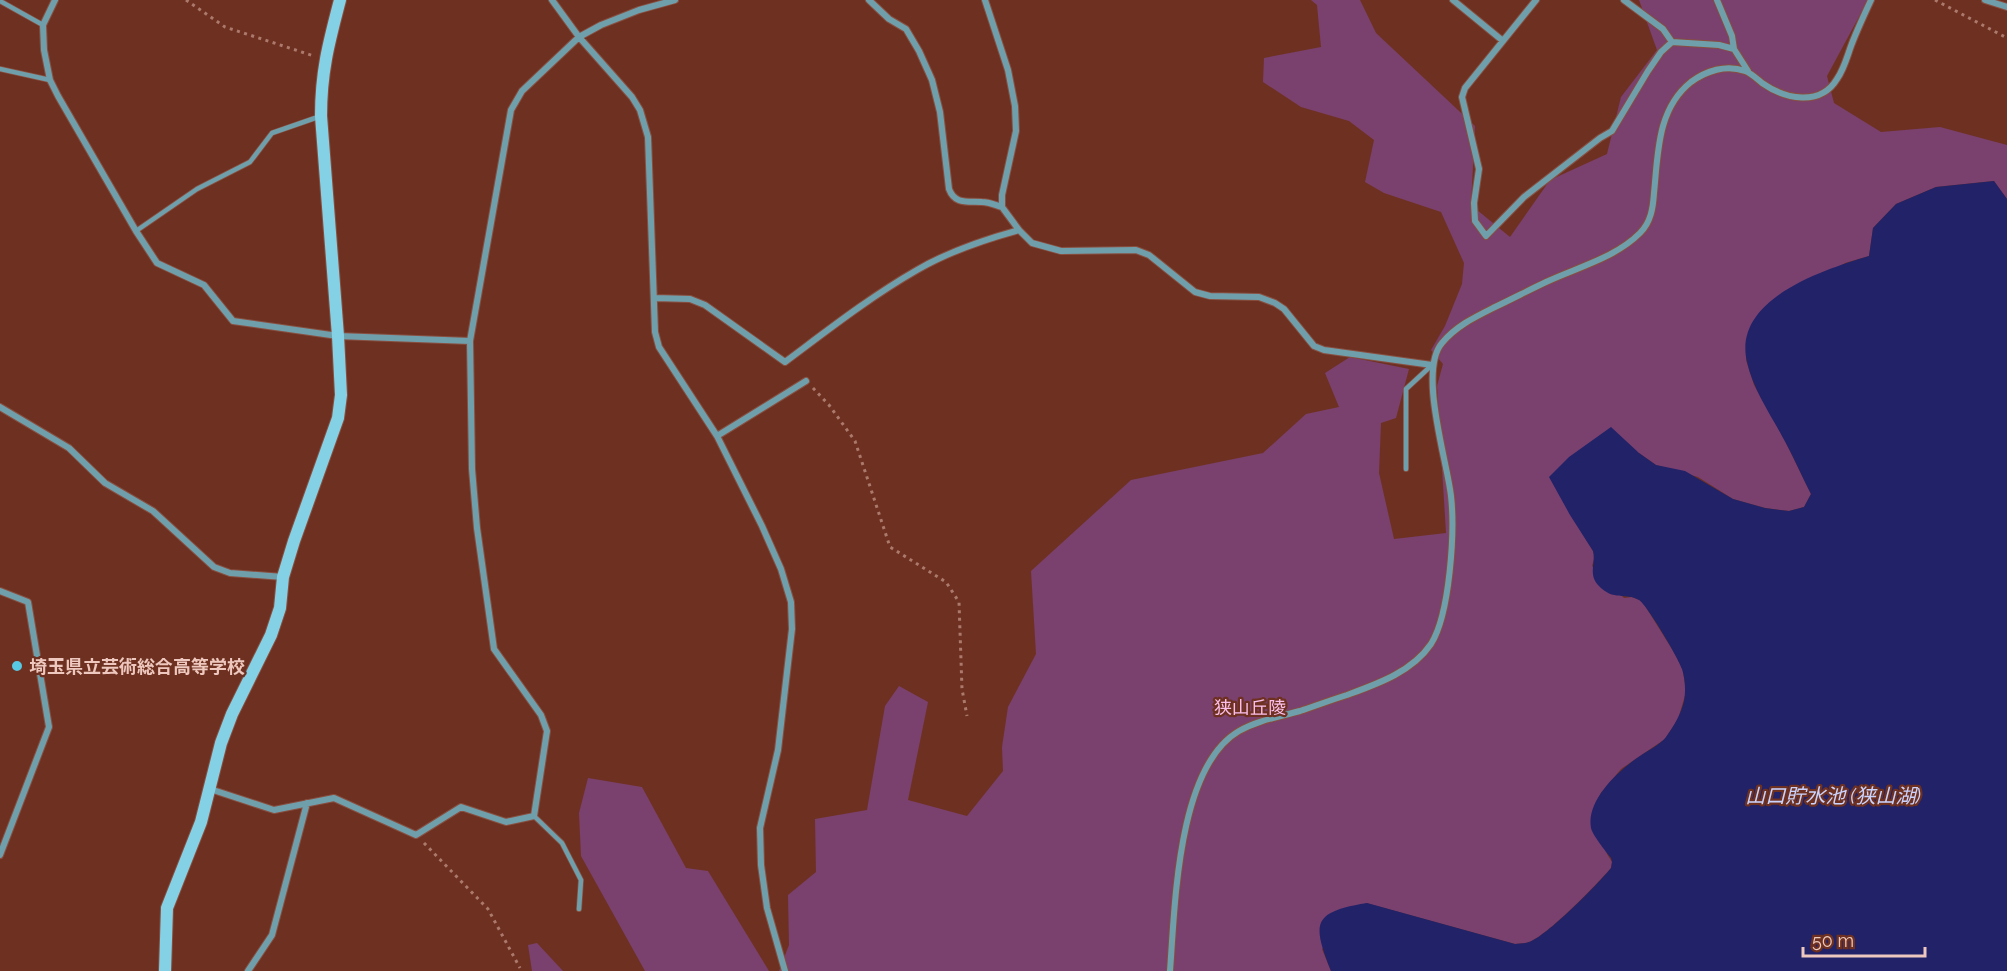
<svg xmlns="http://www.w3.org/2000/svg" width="2007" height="971" viewBox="0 0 2007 971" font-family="Raleway,'Noto Sans JP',sans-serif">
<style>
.green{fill:#7a406e}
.water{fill:#212268}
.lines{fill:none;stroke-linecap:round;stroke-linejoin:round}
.lane-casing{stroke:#884f40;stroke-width:6}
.street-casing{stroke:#884f40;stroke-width:8}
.secondary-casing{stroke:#884f40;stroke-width:14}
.path{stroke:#ac7a6d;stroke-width:3;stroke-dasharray:3 4.5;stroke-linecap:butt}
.lane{stroke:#709fac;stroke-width:4.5}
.street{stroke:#709fac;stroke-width:6}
.secondary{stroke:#84d1e5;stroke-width:12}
.poi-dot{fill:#58c9e3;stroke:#6e3121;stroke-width:2}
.labels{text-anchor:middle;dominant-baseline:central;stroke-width:4.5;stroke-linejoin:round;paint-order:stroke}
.poi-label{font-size:18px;font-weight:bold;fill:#eec8be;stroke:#6e3121;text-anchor:start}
.park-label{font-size:18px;fill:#fabeeb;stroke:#6e3121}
.water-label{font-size:20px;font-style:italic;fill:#cad3fe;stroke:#6e3121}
</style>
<rect width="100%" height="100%" fill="#6e3121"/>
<!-- green -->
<path class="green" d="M1311,0H1360L1376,33L1475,126L1471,205L1510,237L1550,180L1607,154L1621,97L1657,50L1639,0H1868L1827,76L1834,103L1881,132L1940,127L2007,145V199L1994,181L1936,187L1896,204L1873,228L1869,256L1845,263L1747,336L1746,360L1754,385L1784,439L1811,494L1804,507L1789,511L1765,508L1733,499L1698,477L1656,465L1639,453L1568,510L1593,551L1595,556L1592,566L1624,598L1632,597L1642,601L1675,654L1683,670L1686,692L1678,719L1665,739L1621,769L1601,793L1595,804L1607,854L1612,862L1611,868C1598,883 1546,937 1529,942C1525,944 1519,943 1515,944L1366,903L1322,949L1331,971H779L789,945L788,895L816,872L815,819L867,810L885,706L899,686L928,702L908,800L967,816L1003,771L1002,747L1008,707L1036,654L1031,571L1131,480L1263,453L1306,414L1339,407L1325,373L1350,357L1409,369L1396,418L1381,423L1379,473L1394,539L1446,533L1437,386L1443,364L1431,350L1445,326L1462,284L1464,263L1441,212L1384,193L1365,182L1374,140L1349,121L1301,107L1263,82L1264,58L1321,47L1317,5Z
M588,778L642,787L686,868L708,871L769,971H645L581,856L579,813Z
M537,943L563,971H532L528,945Z"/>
<!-- water -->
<path class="water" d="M1994,181L2007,199V971H1331C1312,923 1312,912 1367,903L1515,944C1519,943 1525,944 1529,942C1546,937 1599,883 1611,868L1612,862L1611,858C1606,852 1592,834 1591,828C1586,801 1617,772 1637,758C1645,752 1660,745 1666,737C1674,726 1681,714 1684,701C1686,691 1685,678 1682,669C1679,659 1647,605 1639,600C1625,592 1614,602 1598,585C1588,574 1596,563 1593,551L1570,515L1549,477L1569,457L1611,427L1639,453L1656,465L1685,471L1733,499L1765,508L1789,511L1804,507L1811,494C1801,475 1793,455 1782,436C1769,412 1753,389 1747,362C1732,299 1823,270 1869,256L1873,228L1896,204L1936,187Z"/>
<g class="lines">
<!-- lane casing -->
<g class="lane-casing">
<path id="lane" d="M0,1L43,25
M0,69L50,80
M136,231L197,189L250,162L272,133L321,116
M1406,469V389L1432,365
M534,816L562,843L581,880L579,909"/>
</g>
<!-- street casing -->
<g class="street-casing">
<path id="street" d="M55,0L43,25L44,50L50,80L58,96L136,231L157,263L204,285L233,321L338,336L470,341L511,110L522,91L579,37L601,25L639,10L675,0
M552,0L579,37L632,97L640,110L648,137L655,332L659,347L717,436L762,526L781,569L791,602L792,629L778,750L760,828L761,865L767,908L785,971
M869,0L889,19L906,29L919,51L932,80L940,112L949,189C955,205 968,201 982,202C989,202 995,205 1002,207
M985,0L1008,70L1015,106L1016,131L1002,195V207L1019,230
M1453,0L1503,41
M1536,0L1465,88L1462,97L1479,169L1474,203L1475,221L1486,236L1524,197L1600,138L1612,131L1648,71L1661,52L1672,42
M1624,0L1663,29L1672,42L1719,45L1734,49
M1717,0L1732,36L1734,49L1748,71
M1985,0L2007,7
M655,298L690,299L705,305L785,362C828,330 870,297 917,270C946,253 986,239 1019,230L1032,243L1061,251L1136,250L1149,255L1195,292L1210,296L1259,297L1275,303L1284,309L1314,346L1324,350L1432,365
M0,407L69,448L105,483L153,511L214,567L230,573L283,577
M717,436L806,381
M0,591L28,602L49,727L0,855
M210,789L274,810L334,798L416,835L461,807L506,822L534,816L547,731L541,715L494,649L477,528L472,469L470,341
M248,971L272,935L307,803
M1170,971C1175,907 1177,767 1239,731C1258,720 1279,717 1300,711C1315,706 1331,700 1347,695C1377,684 1412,672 1431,644C1450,614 1455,531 1451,496C1447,460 1418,371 1442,343C1456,326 1475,317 1495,307C1512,299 1529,290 1546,282C1578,267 1615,258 1640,233C1651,222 1653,208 1654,193C1658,154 1657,109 1691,82C1706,71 1726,64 1745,71C1751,73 1756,78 1762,83C1785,99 1820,107 1837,79C1844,69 1847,57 1851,46C1857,30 1864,15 1871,0"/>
</g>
<!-- secondary casing -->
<g class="secondary-casing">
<path id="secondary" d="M165,971L167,908L201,822L221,743L232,714L271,635L280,608L283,577L294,541L338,418L341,395L338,336L321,116C321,71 329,42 340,0"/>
</g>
<!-- path -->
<path class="path" d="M186,0L225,27L314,56
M1935,0L2007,38
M813,388L829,405L855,441L890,547L946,582L959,602L962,689L967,716
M424,843L488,909L520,968"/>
<!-- lane -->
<use href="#lane" class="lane"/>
<!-- street -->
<use href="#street" class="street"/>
<!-- secondary -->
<use href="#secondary" class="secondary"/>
</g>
<!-- markers -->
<circle class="poi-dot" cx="17" cy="666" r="6"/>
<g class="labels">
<!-- poi labels -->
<g class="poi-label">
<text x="29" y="666">埼玉県立芸術総合高等学校</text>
</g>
<!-- park labels -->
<g class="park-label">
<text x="1250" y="707">狭山丘陵</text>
</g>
<!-- water labels -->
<g class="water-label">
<text x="1833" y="796">山口貯水池 (狭山湖)</text>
</g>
</g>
<!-- scale -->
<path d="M1803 947v9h122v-9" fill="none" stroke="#eec8be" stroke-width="3"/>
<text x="1812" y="947" font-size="18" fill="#eec8be" stroke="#6e3121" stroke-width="4.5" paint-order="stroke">50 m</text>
</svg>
